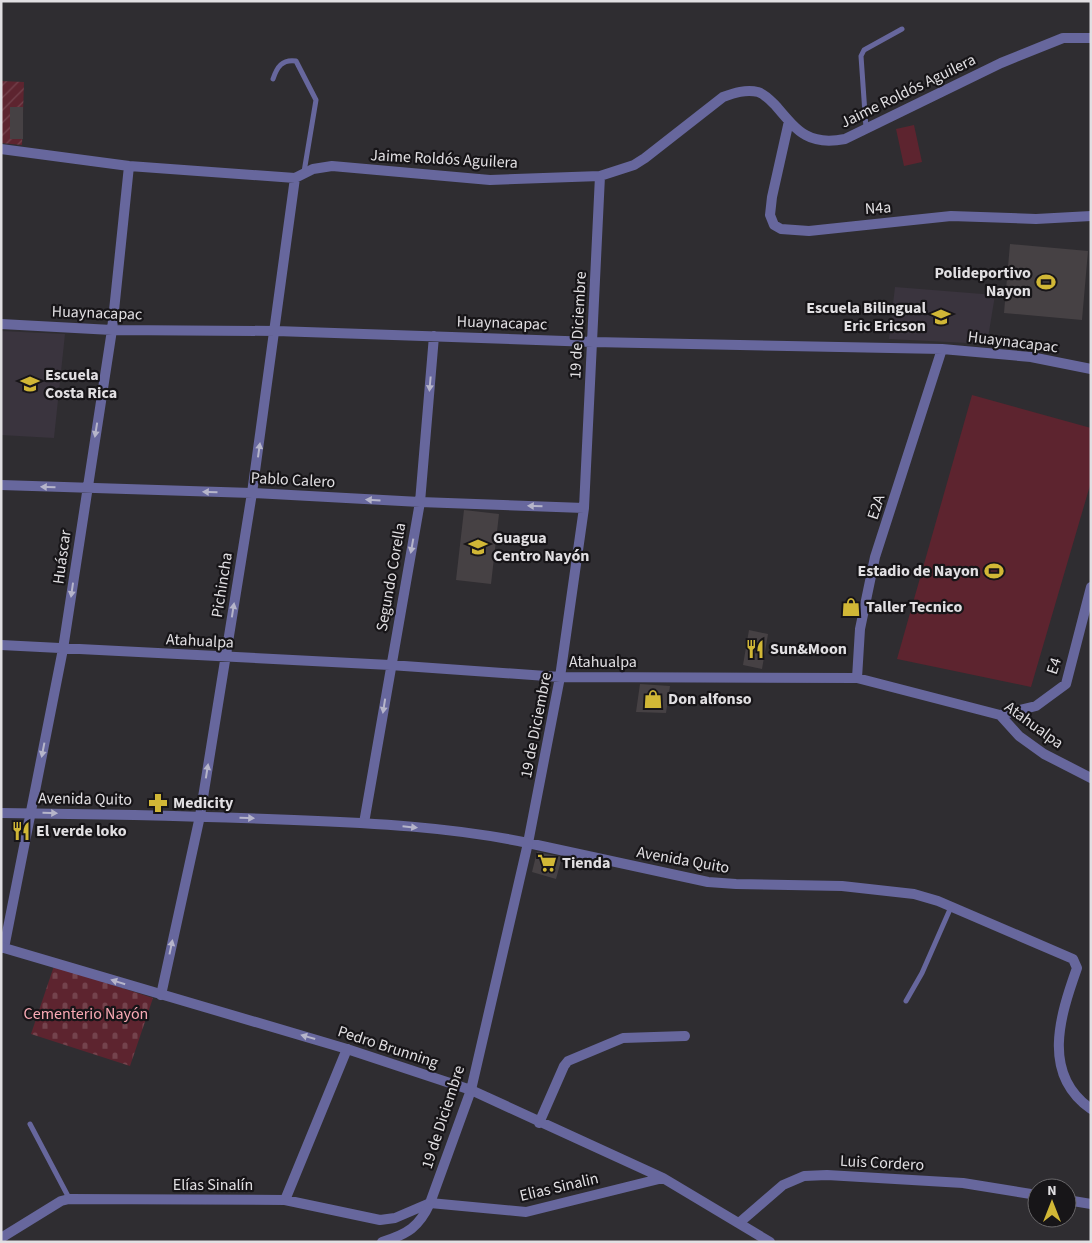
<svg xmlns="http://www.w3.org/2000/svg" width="1092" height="1243" viewBox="0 0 1092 1243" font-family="'Source Sans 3',sans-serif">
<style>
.built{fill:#3a343e}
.cemetery{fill:url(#cemetery-stones)}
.park{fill:#5d242f}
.garden{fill:url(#garden-furrows)}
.building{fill:#464144}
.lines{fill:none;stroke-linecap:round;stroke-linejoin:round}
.service{stroke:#67679d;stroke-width:5}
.minor{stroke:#67679d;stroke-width:10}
.tertiary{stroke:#67679d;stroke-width:10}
.oneway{fill:#b6b5ca}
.labels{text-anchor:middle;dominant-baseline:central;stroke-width:4.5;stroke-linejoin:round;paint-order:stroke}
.street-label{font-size:16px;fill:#e1dfe2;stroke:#171518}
.poi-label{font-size:16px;font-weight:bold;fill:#e1dfe2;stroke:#171518;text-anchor:start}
.park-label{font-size:16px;fill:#f8a9b4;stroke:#171518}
</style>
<defs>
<pattern id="cemetery-stones" width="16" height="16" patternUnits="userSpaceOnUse" patternTransform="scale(1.25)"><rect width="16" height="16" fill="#5d242f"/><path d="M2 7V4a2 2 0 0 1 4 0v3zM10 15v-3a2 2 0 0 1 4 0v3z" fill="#74434d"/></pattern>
<pattern id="garden-furrows" width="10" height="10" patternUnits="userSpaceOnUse" patternTransform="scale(1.25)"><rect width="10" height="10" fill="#5d242f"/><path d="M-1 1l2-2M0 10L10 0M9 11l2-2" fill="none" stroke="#74434d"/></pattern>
</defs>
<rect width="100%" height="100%" fill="#2f2d31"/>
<!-- built -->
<path class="built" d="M895,287L995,295L987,344L889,339Z
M1,331L65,334L54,438L1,435Z"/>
<!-- cemetery -->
<path class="cemetery" d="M54,966L153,998L130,1066L31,1034Z"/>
<!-- park -->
<path class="park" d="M914,125L922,162L904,166L896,129Z
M972,395L1091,428V482L1031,687L897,659Z"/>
<!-- garden -->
<path class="garden" d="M1,81L24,82L22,145L1,143Z"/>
<!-- building -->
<path class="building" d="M10,107H23V139H10Z
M1010,244L1088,251L1082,320L1004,313Z
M464,510L499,514L491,584L456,580Z
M749,630L768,634L762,669L743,665Z
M640,684L670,686L666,713L636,712Z
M537,852L562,857L556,879L532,872Z"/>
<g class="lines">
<!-- service -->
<path class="service" d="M273,79C277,67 282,59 296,61L316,100L304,172
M866,128L861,56L864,50L902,29
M906,1001L922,973L951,907
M30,1124L69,1198"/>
<!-- minor -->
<path class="minor" d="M789,121L772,197L770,215L774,225L781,229L809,231L951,216L1036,219L1091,216
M1,149L129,166L295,178L313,169L332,166L490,180L600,176L634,165L645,158L723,97C734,93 746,89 758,92C765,94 771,101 776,106C798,132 809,146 845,139L1001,63L1063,38H1091
M600,176L584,508L560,677L528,843L708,882L736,884L842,886L914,894L938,901L1073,959L1077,968C1060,1016 1041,1074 1091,1109
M1,324L112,330L276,331L593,342L942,349L1031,357L1091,369
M1,485L252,493L420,502L584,508
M1,645L390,665L560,677L857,678L1000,715L1019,736L1044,754L1091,778
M857,678L860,629L875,557L942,349
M1000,715L1036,706L1066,684L1091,587
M364,823L420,502L434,336
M4,948L63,649L112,330L129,166
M161,995L200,816L252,493L295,178
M471,1090L663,1178L770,1242
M539,1123L564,1066L568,1061L623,1038L685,1036
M285,1200L347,1049
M1067,1200L1091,1204
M739,1223L783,1185L804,1176L827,1175L963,1183L1037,1195
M1,1238L61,1201L69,1199L285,1200L380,1220L395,1218L430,1203L526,1212L663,1178"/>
<!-- tertiary -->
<path class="tertiary" d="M1,813C99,814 196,816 294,820C372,823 452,827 528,843L471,1090L430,1203C419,1227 408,1234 382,1242
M1,947L347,1049L471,1090"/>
</g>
<!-- one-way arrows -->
<defs><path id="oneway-solid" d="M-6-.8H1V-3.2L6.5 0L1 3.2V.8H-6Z" transform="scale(1.25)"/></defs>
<g class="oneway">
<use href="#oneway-solid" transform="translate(430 384) rotate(95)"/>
<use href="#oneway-solid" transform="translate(96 430) rotate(99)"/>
<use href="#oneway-solid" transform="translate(259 450) rotate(-82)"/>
<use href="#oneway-solid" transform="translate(48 487) rotate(-178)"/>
<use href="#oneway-solid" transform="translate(210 492) rotate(-178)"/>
<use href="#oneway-solid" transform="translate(373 500) rotate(-177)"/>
<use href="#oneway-solid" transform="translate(535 506) rotate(-178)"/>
<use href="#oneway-solid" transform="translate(412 546) rotate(100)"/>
<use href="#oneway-solid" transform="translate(72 590) rotate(98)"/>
<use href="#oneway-solid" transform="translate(233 610) rotate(-81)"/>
<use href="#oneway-solid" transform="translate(384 706) rotate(99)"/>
<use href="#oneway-solid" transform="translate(43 750) rotate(101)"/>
<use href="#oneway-solid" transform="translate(207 771) rotate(-81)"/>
<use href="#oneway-solid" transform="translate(50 813) rotate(1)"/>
<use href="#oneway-solid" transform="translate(247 818) rotate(2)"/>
<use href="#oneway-solid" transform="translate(410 827) rotate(6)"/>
<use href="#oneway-solid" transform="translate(171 947) rotate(-78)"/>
<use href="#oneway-solid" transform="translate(118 982) rotate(-163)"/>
<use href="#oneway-solid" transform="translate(308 1037) rotate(-164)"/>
</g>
<!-- icons -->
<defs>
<g id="stadium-bare" transform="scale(1.5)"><path d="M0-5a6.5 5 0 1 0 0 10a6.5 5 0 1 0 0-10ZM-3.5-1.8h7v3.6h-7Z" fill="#d1b736" stroke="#171518" stroke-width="2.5" paint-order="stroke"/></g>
<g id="school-bare" transform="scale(1.5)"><path d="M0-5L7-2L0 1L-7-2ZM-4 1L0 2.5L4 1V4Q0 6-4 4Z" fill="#d1b736" stroke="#171518" stroke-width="2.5" paint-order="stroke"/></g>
<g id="shop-bare" transform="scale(1.5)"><path d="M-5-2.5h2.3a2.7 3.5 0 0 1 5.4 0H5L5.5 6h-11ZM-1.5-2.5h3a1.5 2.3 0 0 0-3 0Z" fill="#d1b736" stroke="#171518" stroke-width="2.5" paint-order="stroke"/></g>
<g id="restaurant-bare" transform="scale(1.5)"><path d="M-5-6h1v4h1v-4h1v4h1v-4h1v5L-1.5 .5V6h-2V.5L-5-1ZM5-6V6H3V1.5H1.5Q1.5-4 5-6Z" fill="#d1b736" stroke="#171518" stroke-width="2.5" paint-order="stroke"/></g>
<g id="pharmacy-bare" transform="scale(1.5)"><path d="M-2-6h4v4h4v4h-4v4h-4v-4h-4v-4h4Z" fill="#d1b736" stroke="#171518" stroke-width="2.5" paint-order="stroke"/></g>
<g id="supermarket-bare" transform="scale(1.5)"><path d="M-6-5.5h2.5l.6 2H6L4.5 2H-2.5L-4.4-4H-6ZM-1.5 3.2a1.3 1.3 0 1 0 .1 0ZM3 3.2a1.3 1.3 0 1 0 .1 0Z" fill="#d1b736" stroke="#171518" stroke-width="2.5" paint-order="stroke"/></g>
</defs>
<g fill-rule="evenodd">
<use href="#stadium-bare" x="1046" y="282"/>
<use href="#school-bare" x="941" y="317"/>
<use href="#school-bare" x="30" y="384"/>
<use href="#school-bare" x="478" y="547"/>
<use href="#stadium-bare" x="994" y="571"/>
<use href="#shop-bare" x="851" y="607"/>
<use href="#restaurant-bare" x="755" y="649"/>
<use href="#shop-bare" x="653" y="699"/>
<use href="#pharmacy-bare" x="158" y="803"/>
<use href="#restaurant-bare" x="21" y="831"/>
<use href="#supermarket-bare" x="547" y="863"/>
</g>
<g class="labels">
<!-- street labels -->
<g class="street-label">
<text transform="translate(908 91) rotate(-26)">Jaime Roldós Aguilera</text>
<text transform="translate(444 159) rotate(3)">Jaime Roldós Aguilera</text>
<text transform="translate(878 208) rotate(-4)">N4a</text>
<text transform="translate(97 313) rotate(2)">Huaynacapac</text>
<text transform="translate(502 323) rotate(2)">Huaynacapac</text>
<text transform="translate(578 325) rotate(-87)">19 de Diciembre</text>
<text transform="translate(1013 342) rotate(7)">Huaynacapac</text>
<text transform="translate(293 480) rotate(3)">Pablo Calero</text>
<text transform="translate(876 507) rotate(-72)">E2A</text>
<text transform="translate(62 557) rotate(-82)">Huáscar</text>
<text transform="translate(391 577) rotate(-80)">Segundo Corella</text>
<text transform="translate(222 585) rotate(-81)">Pichincha</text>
<text transform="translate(200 641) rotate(3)">Atahualpa</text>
<text x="603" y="662">Atahualpa</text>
<text transform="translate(1054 666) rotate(-72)">E4</text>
<text transform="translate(536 725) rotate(-79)">19 de Diciembre</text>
<text transform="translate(1034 725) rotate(36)">Atahualpa</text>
<text transform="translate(85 799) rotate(1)">Avenida Quito</text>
<text transform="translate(683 860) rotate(10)">Avenida Quito</text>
<text transform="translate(388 1047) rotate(18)">Pedro Brunning</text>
<text transform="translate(443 1117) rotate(-72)">19 de Diciembre</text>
<text transform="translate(882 1163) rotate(3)">Luis Cordero</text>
<text x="213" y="1185">Elías Sinalín</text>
<text transform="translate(559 1187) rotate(-13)">Elias Sinalin</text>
</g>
<!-- poi labels -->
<g class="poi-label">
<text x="1031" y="273" text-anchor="end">Polideportivo<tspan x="1031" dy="18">Nayon</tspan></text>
<text x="926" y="308" text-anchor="end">Escuela Bilingual<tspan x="926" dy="18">Eric Ericson</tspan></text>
<text x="45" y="375">Escuela<tspan x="45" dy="18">Costa Rica</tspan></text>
<text x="493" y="538">Guagua<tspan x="493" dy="18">Centro Nayón</tspan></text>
<text x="979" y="571" text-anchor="end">Estadio de Nayon</text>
<text x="866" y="607">Taller Tecnico</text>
<text x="770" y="649">Sun&amp;Moon</text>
<text x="668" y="699">Don alfonso</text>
<text x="173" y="803">Medicity</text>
<text x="36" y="831">El verde loko</text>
<text x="562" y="863">Tienda</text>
</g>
<!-- park labels -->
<g class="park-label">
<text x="86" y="1014">Cementerio Nayón</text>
</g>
</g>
<!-- border -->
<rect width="1092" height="1243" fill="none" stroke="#e1dfe2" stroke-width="5"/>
<!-- north arrow -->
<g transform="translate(1052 1203)"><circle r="24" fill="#171518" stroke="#686669"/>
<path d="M0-4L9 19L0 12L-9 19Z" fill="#d1b736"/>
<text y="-8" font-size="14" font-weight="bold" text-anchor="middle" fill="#e1dfe2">N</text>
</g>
</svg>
